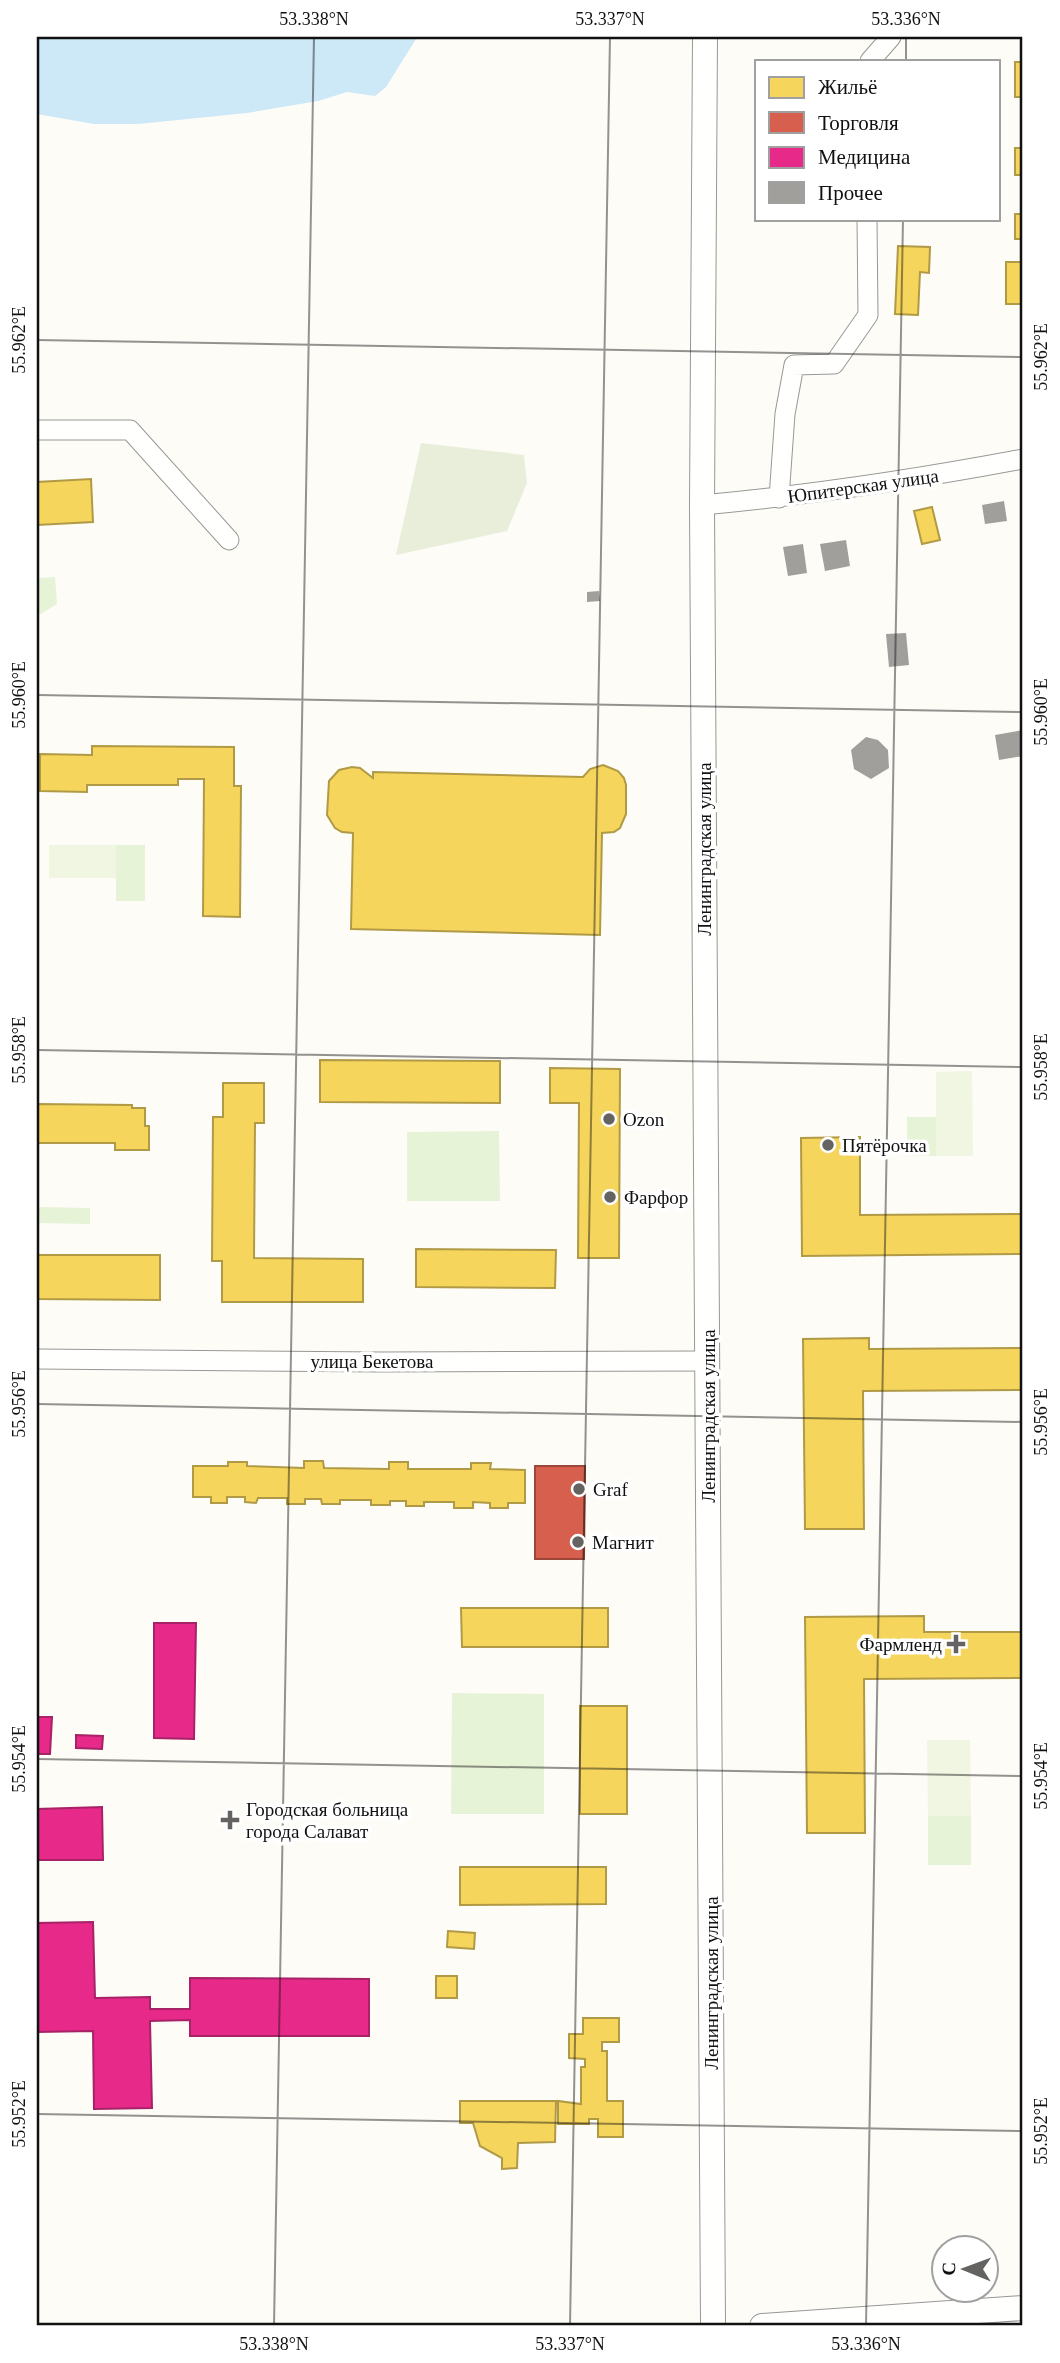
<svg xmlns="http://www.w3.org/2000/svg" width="1060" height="2363" viewBox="0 0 1060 2363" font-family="'Times New Roman',serif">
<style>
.green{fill:#e7f3d7}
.cemetery{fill:#e9eedb}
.pitch{fill:#f0f6e1}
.water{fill:#cde8f7}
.homes{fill:#f6d55c;stroke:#b19a46;stroke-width:2}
.shops{fill:#d6604d;stroke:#9b483b;stroke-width:2}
.health{fill:#e7298a;stroke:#a72266;stroke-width:2}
.building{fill:#a19f9c}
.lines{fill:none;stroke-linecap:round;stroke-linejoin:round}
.minor-casing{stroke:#979795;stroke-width:21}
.tertiary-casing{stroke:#979795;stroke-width:26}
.minor{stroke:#fffffe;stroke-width:19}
.tertiary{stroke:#fffffe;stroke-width:24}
.ticks{fill:none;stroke:#111;stroke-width:2;stroke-opacity:0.45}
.poi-dot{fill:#646362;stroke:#fff;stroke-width:2.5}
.labels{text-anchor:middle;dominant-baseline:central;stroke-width:7;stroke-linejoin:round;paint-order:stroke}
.street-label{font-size:19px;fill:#111;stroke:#fff}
.poi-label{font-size:19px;fill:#111;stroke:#fff;text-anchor:start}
.neatline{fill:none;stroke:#111;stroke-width:2.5}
.ticks-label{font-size:18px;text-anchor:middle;fill:#111}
</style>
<rect width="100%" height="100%" fill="#fdfcf7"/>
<!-- green -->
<path class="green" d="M55,577L57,604L37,616V578Z
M116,845H145V901H116Z
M907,1117H936V1156H907Z
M499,1131L500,1201H407V1132Z
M37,1207L90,1208V1224L37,1223Z
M452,1693L544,1694V1814H451Z
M928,1816H971V1865H928Z"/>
<!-- cemetery -->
<path class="cemetery" d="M421,443L524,455L527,483L507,531L396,555Z"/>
<!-- pitch -->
<path class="pitch" d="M49,845H116V878H49Z
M972,1071L973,1156H936V1072Z
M927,1740H970L971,1816H928Z"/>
<!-- water -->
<path class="water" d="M37,37H422L416,39L386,87L375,96L347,92L318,101L247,113L138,124H94L37,114Z"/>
<!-- homes -->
<path class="homes" d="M1015,62H1023V97H1015Z
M1015,148H1023V175H1015Z
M1015,214H1023V239H1015Z
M898,246L930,247L929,273L920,272L918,315L895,314Z
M1006,262H1023V304H1006Z
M91,479L93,522L37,525V482Z
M932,507L940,540L922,544L914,511Z
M92,746L234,747V786H241L240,917L203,916L204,779H178V785H87V792L40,791V754L92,755Z
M603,765L618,771L624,778L626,785V814L620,828L614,832L602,833L600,935L351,929L353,833L342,832L335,828L327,815L329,781L339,770L352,767L360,768L373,778V772L583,777L590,769Z
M320,1060L500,1061V1103L320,1102Z
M550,1068L620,1069L619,1258H578L579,1103H550Z
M223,1083H264V1123H255L254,1258L363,1259V1302H222V1261H212L213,1117H223Z
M37,1104L132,1105V1108H145V1126H149V1150H115V1143H37Z
M860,1137V1215L1023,1214V1254L802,1256L801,1138Z
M416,1249L556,1250L555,1288L416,1287Z
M37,1255H160V1300L37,1299Z
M869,1338V1349L1023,1348V1390L863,1391L864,1529H805L803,1339Z
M304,1461H323L324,1468L389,1469V1462H408V1469H471V1463H491L490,1469L525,1470V1503H508V1508H490V1503L473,1502V1508H454V1502H424V1506H406V1501H390V1505H371V1500H340V1504H322L321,1499H305V1504H287V1498H258L256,1503L245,1502V1497H227V1503H211V1497H193V1466H228V1462H247V1466L304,1468Z
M461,1608H608V1647H462Z
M924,1616V1632H1023V1678L864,1679L865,1833H807L805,1617Z
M580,1706H627V1814H580Z
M460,1867H606V1904L460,1905Z
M448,1931L475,1933L474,1949L447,1947Z
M436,1976H457V1998H436Z
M583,2018H619V2042H602V2051H607V2101H623V2137H598V2119H589V2124H558V2101L581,2104V2067H585V2059L569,2058V2034H583Z
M460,2101H556L555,2142L518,2143L517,2168L502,2169V2158L480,2146L473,2123H460Z"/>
<!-- shops -->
<path class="shops" d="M535,1466H585L584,1559H535Z"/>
<!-- health -->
<path class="health" d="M154,1623H196L194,1739L154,1738Z
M37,1717H52L50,1754H37Z
M76,1735L103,1736L102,1749L76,1748Z
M102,1807L103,1860H37V1809Z
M93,1922L95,1998L150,1997V2009H190V1978L369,1979V2036H190V2020L150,2021L152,2108L94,2109L93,2031L37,2032V1923Z"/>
<!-- building -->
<path class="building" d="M1004,501L1007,521L985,524L982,505Z
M846,540L850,566L825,571L820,544Z
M803,544L807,573L788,576L783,547Z
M599,591L600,601L587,602V592Z
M906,633L909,665L889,667L886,634Z
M1023,730V756L999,760L995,735Z
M866,737L878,740L888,750L889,768L871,779L854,769L851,750Z"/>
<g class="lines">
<!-- minor casing -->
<g class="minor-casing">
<path id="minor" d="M870,61L891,37
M37,430H130L229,540
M779,498L785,414L794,365L834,364L868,315L867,219
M702,505C810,495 917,479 1023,459
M37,1359L382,1362L707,1361"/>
</g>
<!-- tertiary casing -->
<g class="tertiary-casing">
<path id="tertiary" d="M705,37L702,505L713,2326
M762,2326L1023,2308"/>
</g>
<!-- minor -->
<use href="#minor" class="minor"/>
<!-- tertiary -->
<use href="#tertiary" class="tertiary"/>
</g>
<!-- ticks -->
<path class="ticks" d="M906,61V37M37,340L1023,357M37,695L1023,712M37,1050L1023,1067M37,1404L1023,1422M37,1759L1023,1776M37,2114L1023,2131M274,2326L314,37M570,2326L610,37M866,2326L903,219"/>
<!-- markers -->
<g class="poi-dot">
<circle cx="609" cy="1119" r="7"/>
<circle cx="828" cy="1145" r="7"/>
<circle cx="610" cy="1197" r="7"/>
<circle cx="579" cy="1489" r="7"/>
<circle cx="578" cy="1542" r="7"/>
<path d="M952.5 1633.5h7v7h7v7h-7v7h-7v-7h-7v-7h7z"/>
<path d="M226.5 1809.5h7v7h7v7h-7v7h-7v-7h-7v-7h7z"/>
</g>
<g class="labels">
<!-- street labels -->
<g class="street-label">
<text transform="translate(863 486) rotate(-8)">Юпитерская улица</text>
<text transform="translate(704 849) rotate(-90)">Ленинградская улица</text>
<text x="372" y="1361">улица Бекетова</text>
<text transform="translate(708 1416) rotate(-90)">Ленинградская улица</text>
<text transform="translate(711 1983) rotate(-90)">Ленинградская улица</text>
</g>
<!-- poi labels -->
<g class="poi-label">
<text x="623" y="1119">Ozon</text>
<text x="842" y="1145">Пятёрочка</text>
<text x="624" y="1197">Фарфор</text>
<text x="593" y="1489">Graf</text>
<text x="592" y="1542">Магнит</text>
<text x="942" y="1644" text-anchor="end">Фармленд</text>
<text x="246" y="1809">Городская больница<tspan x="246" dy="22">города Салават</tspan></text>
</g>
</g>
<!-- border -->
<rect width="1060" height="2363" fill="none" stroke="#ffffff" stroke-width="77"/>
<!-- legend -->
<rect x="755" y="60" width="245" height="161" fill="#ffffff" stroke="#a0a0a0" stroke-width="2"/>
<rect x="769" y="77" width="35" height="21" fill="#f6d55c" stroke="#a0a0a0" stroke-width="2"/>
<text x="818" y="94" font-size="21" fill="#111111">Жильё</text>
<rect x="769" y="112" width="35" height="21" fill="#d6604d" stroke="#a0a0a0" stroke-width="2"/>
<text x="818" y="130" font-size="21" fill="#111111">Торговля</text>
<rect x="769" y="147" width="35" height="21" fill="#e7298a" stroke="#a0a0a0" stroke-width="2"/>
<text x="818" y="164" font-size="21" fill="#111111">Медицина</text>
<rect x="769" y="182" width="35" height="21" fill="#a19f9c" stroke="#a0a0a0" stroke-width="2"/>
<text x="818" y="200" font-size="21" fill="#111111">Прочее</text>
<!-- north arrow -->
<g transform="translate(965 2269) rotate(271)"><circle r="33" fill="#ffffff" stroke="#a0a0a0" stroke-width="2"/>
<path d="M0-5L12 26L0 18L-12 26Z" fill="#646362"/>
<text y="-10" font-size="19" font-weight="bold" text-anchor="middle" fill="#111111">С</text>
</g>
<rect x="38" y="38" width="983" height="2286" class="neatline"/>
<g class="ticks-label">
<text x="314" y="25">53.338°N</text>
<text x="610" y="25">53.337°N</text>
<text x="906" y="25">53.336°N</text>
<text transform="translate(19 340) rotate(-90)" y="6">55.962°E</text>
<text transform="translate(1041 357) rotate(-90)" y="6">55.962°E</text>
<text transform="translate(19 695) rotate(-90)" y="6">55.960°E</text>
<text transform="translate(1041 712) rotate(-90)" y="6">55.960°E</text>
<text transform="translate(19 1050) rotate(-90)" y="6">55.958°E</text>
<text transform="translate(1041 1067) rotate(-90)" y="6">55.958°E</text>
<text transform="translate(19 1404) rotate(-90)" y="6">55.956°E</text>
<text transform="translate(1041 1422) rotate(-90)" y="6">55.956°E</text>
<text transform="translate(19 1759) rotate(-90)" y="6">55.954°E</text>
<text transform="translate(1041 1776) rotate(-90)" y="6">55.954°E</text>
<text transform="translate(19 2114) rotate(-90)" y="6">55.952°E</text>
<text transform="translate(1041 2131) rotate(-90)" y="6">55.952°E</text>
<text x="274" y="2350">53.338°N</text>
<text x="570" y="2350">53.337°N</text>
<text x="866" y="2350">53.336°N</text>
</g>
</svg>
